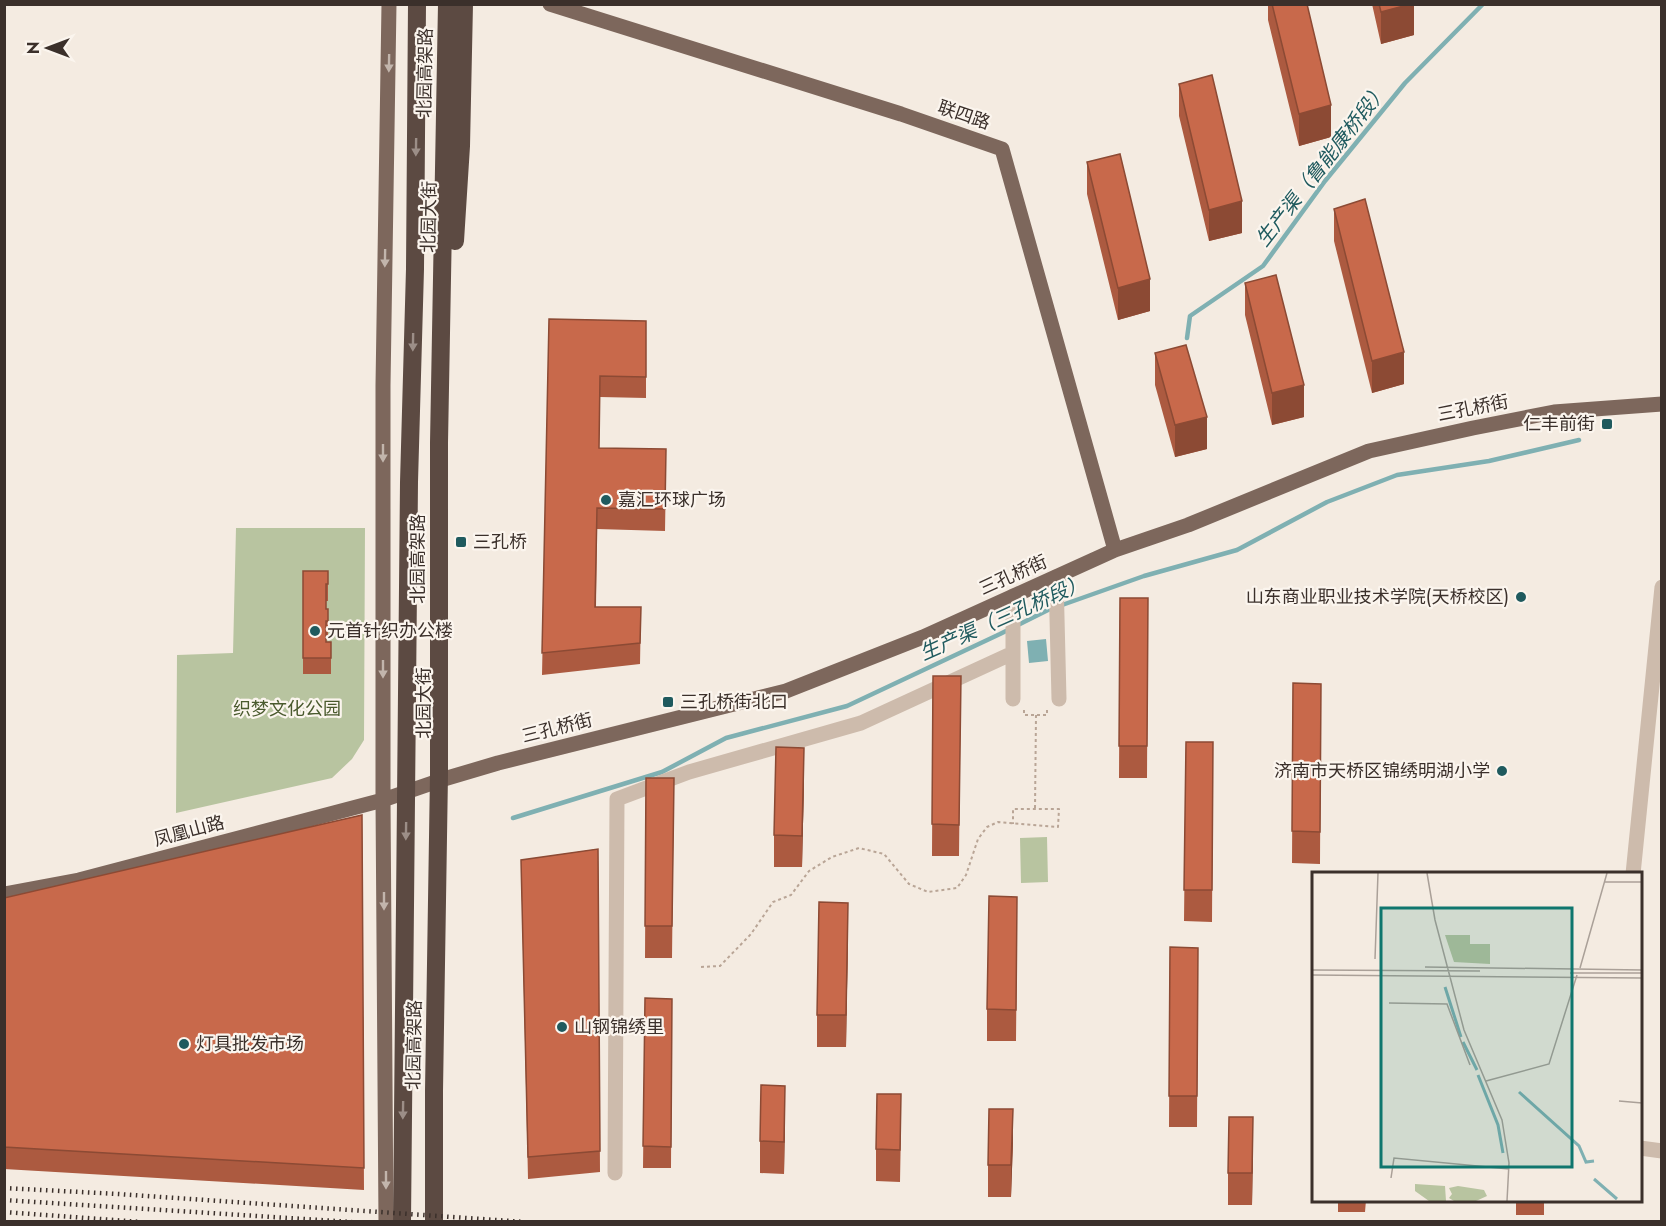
<svg xmlns="http://www.w3.org/2000/svg" width="1666" height="1226" viewBox="0 0 1666 1226" font-family="Jost,'Noto Sans SC',sans-serif">
<style>
.green{fill:#b8c4a0}
.water{fill:#7fb0b2}
.lines{fill:none;stroke-linecap:round;stroke-linejoin:round}
.stream{stroke:#7fb0b2;stroke-width:4.5}
.path{stroke:#b9a596;stroke-width:2;stroke-dasharray:3 3;stroke-linecap:butt}
.minor{stroke:#cdbbac;stroke-width:15}
.major{stroke:#7d675c;stroke-width:15}
.highway{stroke:#5c4a42;stroke-width:18}
.rail{stroke:#3b302b;stroke-width:4.5;stroke-dasharray:1.5 4.5;stroke-linecap:butt}
.wall{fill:#ac5a40}
.shaded-wall{fill:#8c4a34}
.building{fill:#c8694b;stroke:#8c4a34;stroke-width:1.5}
.oneway{fill:#c2b5ac}
.oneway2{fill:#9c8e87}
.poi-dot{fill:#1f5a5e;stroke:#fbf5ee;stroke-width:2}
.labels{text-anchor:middle;dominant-baseline:central;stroke-width:4.5;stroke-linejoin:round;paint-order:stroke}
.street-label{font-size:18px;fill:#3b302b;stroke:#fbf5ee}
.poi-label{font-size:18px;fill:#3b302b;stroke:#fbf5ee;text-anchor:start}
.park-label{font-size:18px;fill:#4a5a2e;stroke:#fbf5ee}
.water-label{font-size:20px;font-style:italic;fill:#1f5a5e;stroke:#fbf5ee}
.inset-river{fill:none;stroke:#7fb0b2;stroke-width:3}
.inset-road{fill:none;stroke:#aaa098;stroke-width:1.5}
.view{fill:#0f766e;fill-opacity:0.15;stroke:#0f766e;stroke-width:3}
.inset-edge{fill:none;stroke:#3b302b;stroke-width:3}
</style>
<rect width="100%" height="100%" fill="#f4ebe1"/>
<!-- green -->
<path class="green" d="M236,528H365L364,740L352,759L332,778L176,813L177,655L233,653Z
M1047,837L1048,882L1021,883L1020,838Z"/>
<!-- water -->
<path class="water" d="M1046,639L1048,661L1029,663L1027,641Z"/>
<g class="lines">
<!-- stream -->
<path class="stream" d="M1187,338L1190,316L1263,266L1325,181L1405,83L1483,4
M513,818L662,772L726,738L847,706L1000,634L1048,610L1144,576L1237,550L1327,502L1397,475L1489,461L1579,440"/>
<!-- path -->
<path class="path" d="M1024,710V715H1047V708
M1035,808L1036,715
M701,967L720,966L751,934L773,902L791,895L809,871L832,857L859,848L884,854L909,884L928,892L957,888L966,875L978,839L987,827L998,822L1058,827L1059,809H1013V824"/>
<!-- minor -->
<path class="minor" d="M1056,577L1059,699
M1013,596V699
M1633,874L1662,587
M1640,1148L1662,1151
M615,1173L617,799L689,772L861,723L1013,653"/>
<!-- major -->
<path class="major" d="M550,4L901,114L1002,149L1115,550
M4,894L79,880L383,800L444,779L498,763L786,691L923,637L1115,550L1188,525L1369,451L1473,428L1554,412L1662,404
M386,1222L383,800V385L389,4"/>
<!-- highway -->
<path class="highway" d="M455,241L461,146L464,4
M402,1222L409,482L415,269L417,4
M434,1222V1091L439,774V443L447,4"/>
<!-- rail -->
<path class="rail" d="M4,1188L118,1194L525,1222
M4,1200L352,1222
M4,1212L141,1222"/>
</g>
<!-- wall -->
<path class="wall" d="M1268,4H1307L1331,137L1299,146L1268,20Z
M1372,4H1414V35L1381,44Z
M1179,84L1242,233L1209,241L1179,116Z
M1087,162L1150,311L1118,320L1087,194Z
M1334,209L1404,384L1372,393L1334,241Z
M1245,283L1304,417L1272,425L1245,315Z
M549,319L646,321V398L600,397L599,448L666,470L665,531L597,529L596,607H641L640,664L542,675Z
M1155,353L1207,449L1175,457L1155,385Z
M303,571H328V601H326V609H328V638H326V642H331V674H303Z
M1120,598H1148L1147,778H1119Z
M933,676H961L959,856H932Z
M1293,683L1321,684L1320,864L1292,863Z
M1186,742H1213L1212,922L1184,921Z
M646,778H674L672,958H645Z
M804,780L802,867H774V835Z
M362,815L364,1190L4,1169V898Z
M598,849L600,1172L528,1179L521,860Z
M1017,929L1016,1041H987V1009Z
M848,934L846,1047H817V1015Z
M1170,947L1198,948L1197,1127H1169Z
M645,998L672,999L671,1168H643Z
M785,1118L784,1174L760,1173V1141Z
M901,1126L900,1182L876,1181V1149Z
M1013,1141L1011,1197H988V1165Z
M1253,1149L1252,1205H1228V1173Z
M1338,1200H1366L1365,1212H1338Z
M1516,1200H1544V1215H1516Z"/>
<!-- shaded-wall -->
<path class="shaded-wall" d="M1411,4H1414V35L1381,44V12Z
M1331,105V137L1299,146V114Z
M1242,201V233L1209,241V210Z
M1150,279V311L1118,320V288Z
M1404,352V384L1372,393V361Z
M1304,385V417L1272,425V393Z
M1207,417V449L1175,457V425Z
M804,748V780L802,867V836Z
M848,903V934L846,1047V1015Z
M785,1086V1118L784,1174V1142Z
M1013,1109V1141L1011,1197V1165Z
M1253,1117V1149L1252,1205V1173Z"/>
<!-- building -->
<path class="building" d="M1272,4H1307L1331,105L1299,114Z
M1379,4H1411L1381,12Z
M1212,75L1242,201L1209,210L1179,84Z
M1120,154L1150,279L1118,288L1087,162Z
M1365,199L1404,352L1372,361L1334,209Z
M1276,275L1304,385L1272,393L1245,283Z
M549,319L646,321V377L600,376L599,448L666,449L665,509L597,508L595,607H641L640,643L542,653Z
M1186,345L1207,417L1175,425L1155,353Z
M303,571H328V584H326V609H328V621H326V642H331V658H303Z
M1120,598H1148L1147,746H1119Z
M933,676H961L959,825L932,824Z
M1293,683L1321,684L1320,832L1292,831Z
M1186,742H1213L1212,890H1184Z
M776,747L804,748L802,836L774,835Z
M646,778H674L672,926H645Z
M362,815L364,1168L4,1147V898Z
M598,849L600,1151L528,1157L521,860Z
M989,896L1017,897L1016,1010L987,1009Z
M819,902L848,903L846,1015H817Z
M1170,947L1198,948L1197,1096H1169Z
M645,998L672,999L671,1147L643,1146Z
M761,1085L785,1086L784,1142L760,1141Z
M877,1094H901L900,1150L876,1149Z
M989,1109H1013L1011,1165H988Z
M1229,1117H1253L1252,1173H1228Z"/>
<!-- one-way arrows -->
<defs><path id="oneway-solid" d="M-6-.8H1V-3.2L6.5 0L1 3.2V.8H-6Z" transform="scale(1.5)"/></defs>
<g class="oneway">
<use href="#oneway-solid" transform="translate(389 63) rotate(91)"/>
<use href="#oneway-solid" transform="translate(385 258) rotate(91)"/>
<use href="#oneway-solid" transform="translate(383 453) rotate(90)"/>
<use href="#oneway-solid" transform="translate(383 669) rotate(90)"/>
<use href="#oneway-solid" transform="translate(384 901) rotate(90)"/>
<use href="#oneway-solid" transform="translate(386 1180) rotate(90)"/>
</g>
<g class="oneway2">
<use href="#oneway-solid" transform="translate(416 147) rotate(91)"/>
<use href="#oneway-solid" transform="translate(413 342) rotate(91)"/>
<use href="#oneway-solid" transform="translate(406 831) rotate(91)"/>
<use href="#oneway-solid" transform="translate(403 1110) rotate(91)"/>
</g>
<!-- markers -->
<g class="poi-dot">
<rect x="1601" y="418" width="12" height="12" rx="3"/>
<circle cx="606" cy="500" r="6"/>
<rect x="455" y="536" width="12" height="12" rx="3"/>
<circle cx="1521" cy="597" r="6"/>
<circle cx="315" cy="631" r="6"/>
<rect x="662" y="696" width="12" height="12" rx="3"/>
<circle cx="1502" cy="771" r="6"/>
<circle cx="562" cy="1027" r="6"/>
<circle cx="184" cy="1044" r="6"/>
</g>
<g class="labels">
<!-- street labels -->
<g class="street-label">
<text transform="translate(425 73) rotate(-89)">北园高架路</text>
<text transform="translate(964 115) rotate(19)">联四路</text>
<text transform="translate(429 217) rotate(-89)">北园大街</text>
<text transform="translate(1473 408) rotate(-11)">三孔桥街</text>
<text transform="translate(418 559) rotate(-90)">北园高架路</text>
<text transform="translate(1013 575) rotate(-24)">三孔桥街</text>
<text transform="translate(424 703) rotate(-90)">北园大街</text>
<text transform="translate(557 728) rotate(-14)">三孔桥街</text>
<text transform="translate(189 831) rotate(-15)">凤凰山路</text>
<text transform="translate(414 1045) rotate(-89)">北园高架路</text>
</g>
<!-- poi labels -->
<g class="poi-label">
<text x="1595" y="424" text-anchor="end">仁丰前街</text>
<text x="618" y="500">嘉汇环球广场</text>
<text x="473" y="542">三孔桥</text>
<text x="1509" y="597" text-anchor="end">山东商业职业技术学院(天桥校区)</text>
<text x="327" y="631">元首针织办公楼</text>
<text x="680" y="702">三孔桥街北口</text>
<text x="1490" y="771" text-anchor="end">济南市天桥区锦绣明湖小学</text>
<text x="574" y="1027">山钢锦绣里</text>
<text x="196" y="1044">灯具批发市场</text>
</g>
<!-- park labels -->
<g class="park-label">
<text x="287" y="709">织梦文化公园</text>
</g>
<!-- water labels -->
<g class="water-label">
<text transform="translate(1322 165) rotate(-52)">生产渠（鲁能康桥段）</text>
<text transform="translate(1003 618) rotate(-24)">生产渠（三孔桥段）</text>
</g>
</g>
<!-- overview -->
<g transform="translate(1312 872)">
<rect width="330" height="330" fill="#f4ebe1"/>
<path d="M133,63H158V72H178V92L142,90ZM103,312L133,314L134,329H117L103,319ZM146,314L172,318L175,324L164,329H142L137,326L140,322L137,316Z" fill="#b8c4a0"/>
<path class="inset-river" d="M133,115L149,165M151,170L165,198M166,203L186,253L191,281M207,220L267,274L274,290L282,289M282,307L305,327"/>
<path class="inset-road" d="M115,1L123,48L152,158L190,248L197,291L195,329M293,10H330M63,87L66,1M113,95L330,98M268,96L295,1M0,98L168,99M258,101H330M0,103L330,106M77,131L135,132L158,193M174,209L237,192L265,103M307,229L330,231M79,306L82,286L197,297"/>
<path class="view" d="M69,36H260V295H69Z"/>
<rect width="330" height="330" class="inset-edge"/>
</g>
<!-- border -->
<rect width="1666" height="1226" fill="none" stroke="#3b302b" stroke-width="12"/>
<!-- north arrow -->
<g transform="translate(48 48) rotate(270)" stroke="#fbf5ee" stroke-width="4.5" paint-order="stroke">
<path d="M0-4.5L10 22L0 15L-10 22Z" fill="#3b302b"/>
<text y="-9" font-size="16" font-weight="bold" text-anchor="middle" fill="#3b302b">N</text>
</g>
</svg>
